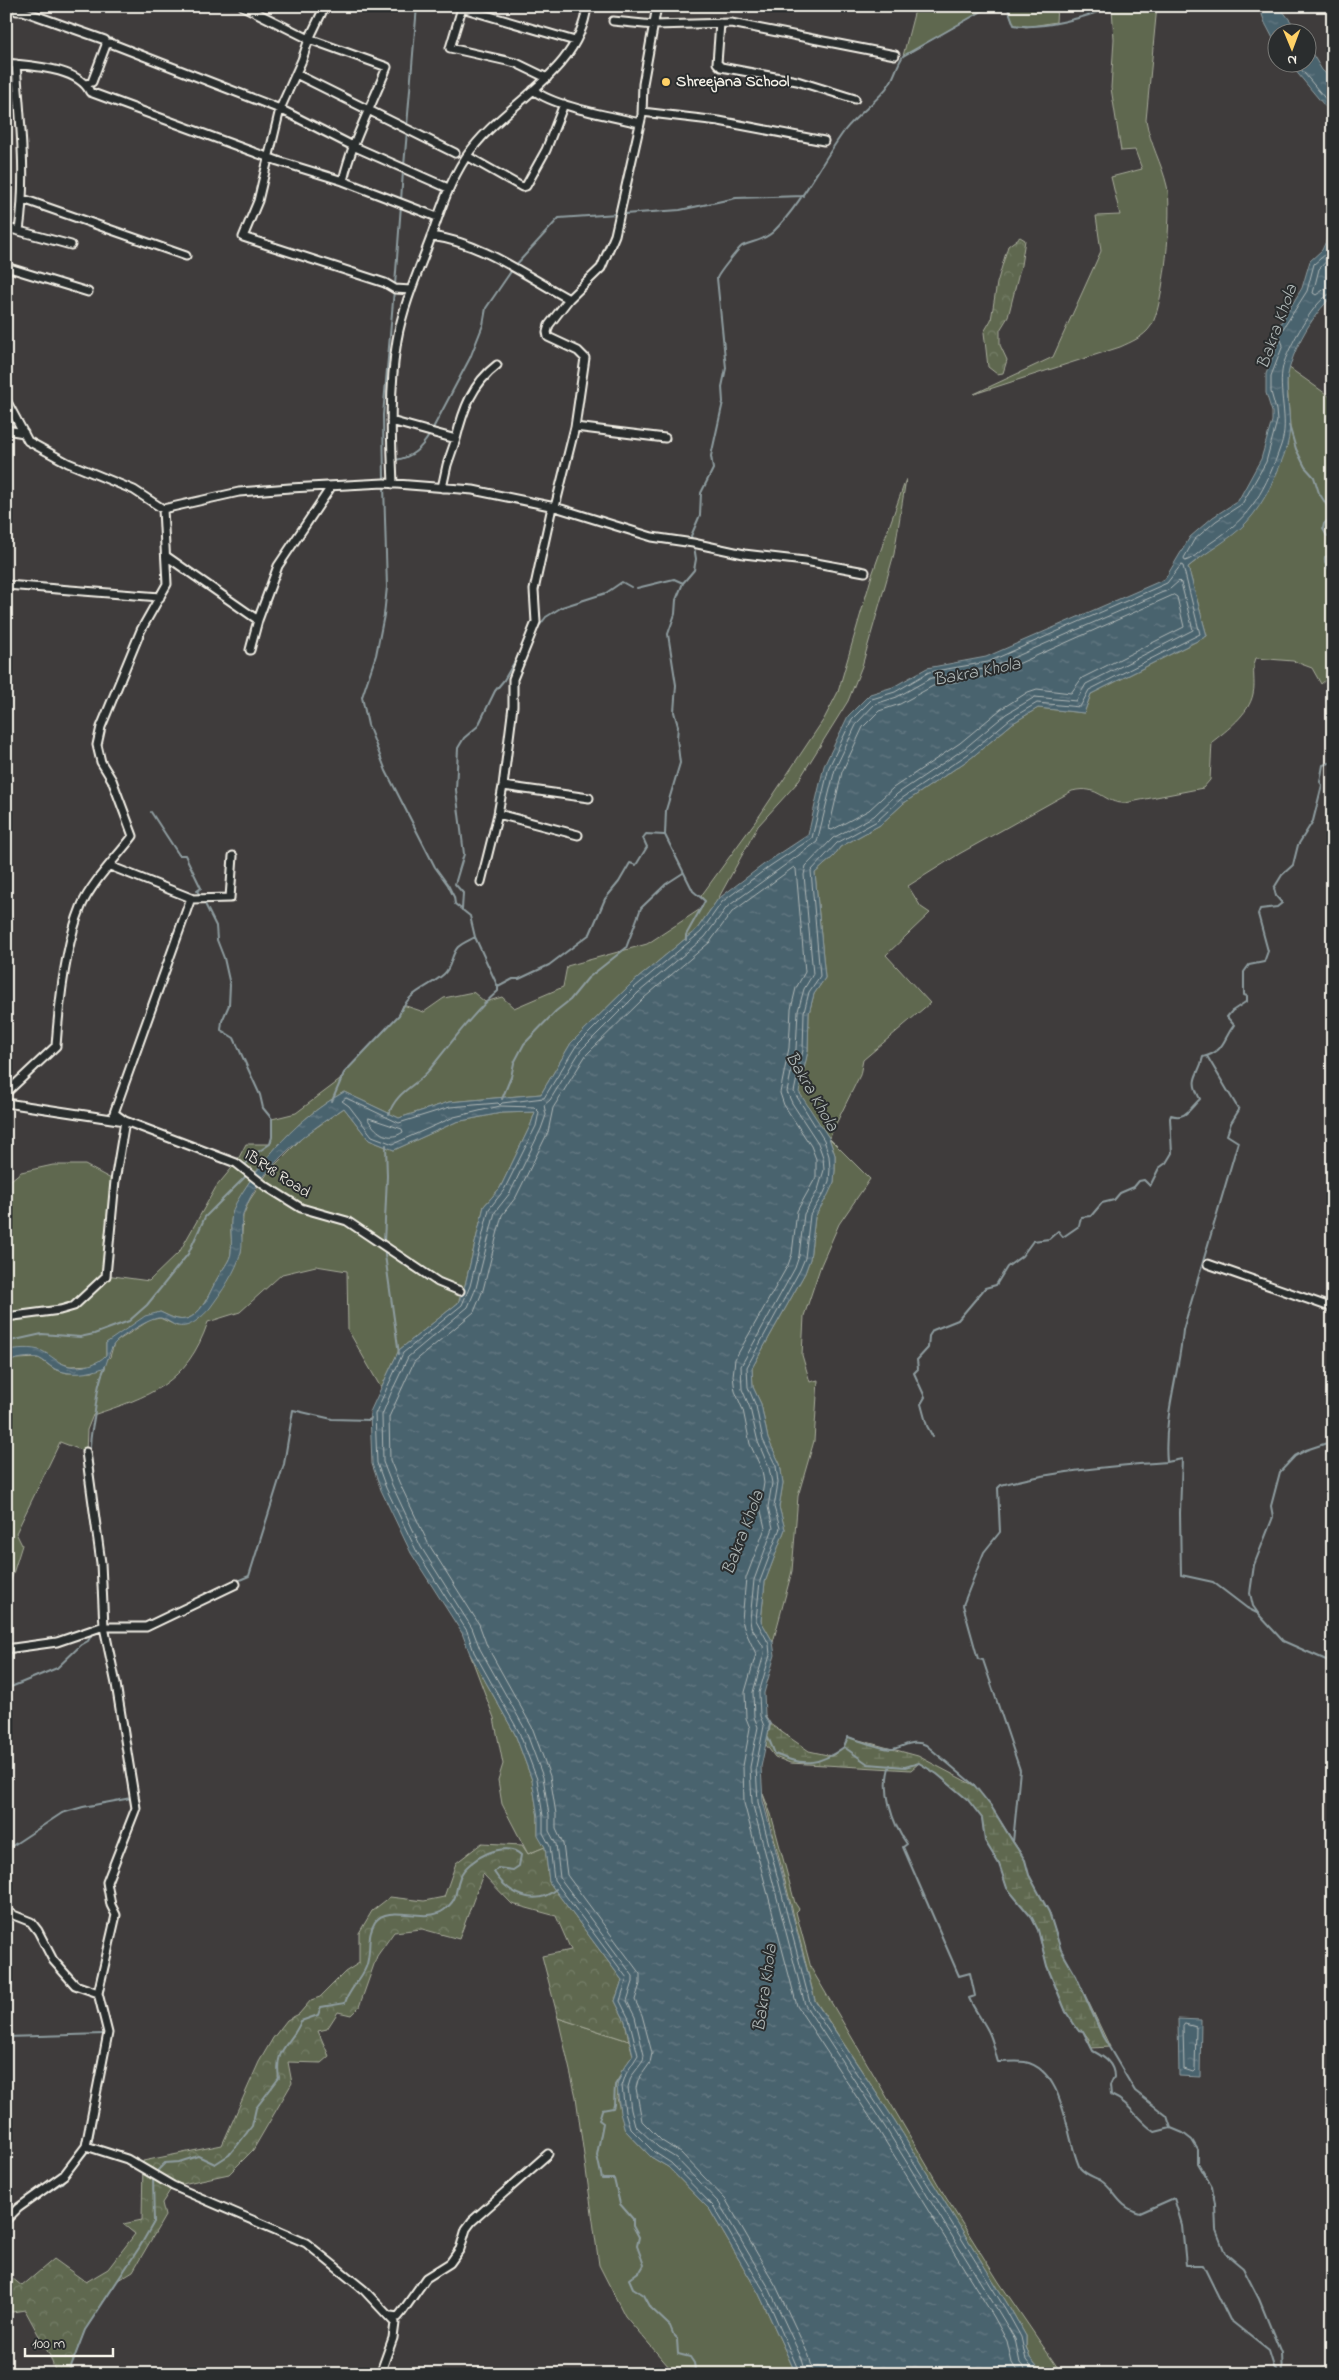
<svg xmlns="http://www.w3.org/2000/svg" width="1339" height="2380" viewBox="0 0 1339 2380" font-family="'Indie Flower',sans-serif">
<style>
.grass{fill:#5e684f;stroke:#a9ac9c}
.forest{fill:url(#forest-crowns);stroke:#a9ac9c}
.wetland{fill:url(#wetland-marsh);stroke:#a9ac9c}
.water{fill:url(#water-ripples);stroke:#8e9c9f}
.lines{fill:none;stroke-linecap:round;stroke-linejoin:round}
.shore{stroke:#b0b8b7;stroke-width:1}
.stream{stroke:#8e9c9f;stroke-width:2}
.minor-casing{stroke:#f4f1e8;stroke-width:11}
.minor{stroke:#2a2d2e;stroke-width:7}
.poi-dot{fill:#ffd166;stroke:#2a2d2e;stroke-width:2}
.labels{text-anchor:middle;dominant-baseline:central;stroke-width:4;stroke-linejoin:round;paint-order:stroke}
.poi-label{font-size:16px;font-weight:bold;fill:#f4f1e8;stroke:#2a2d2e;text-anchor:start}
.street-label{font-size:16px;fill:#f4f1e8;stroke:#2a2d2e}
.water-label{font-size:18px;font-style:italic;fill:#b0b8b7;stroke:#2a2d2e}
</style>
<defs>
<pattern id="forest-crowns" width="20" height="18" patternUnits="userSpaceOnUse" patternTransform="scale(1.25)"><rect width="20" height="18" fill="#5e684f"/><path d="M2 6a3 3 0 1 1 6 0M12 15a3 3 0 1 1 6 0" fill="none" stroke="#767e68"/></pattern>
<pattern id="wetland-marsh" width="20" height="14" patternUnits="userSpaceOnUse" patternTransform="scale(1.25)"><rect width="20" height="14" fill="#5e684f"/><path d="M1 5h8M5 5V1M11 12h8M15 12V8" fill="none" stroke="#767e68"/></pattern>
<pattern id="water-ripples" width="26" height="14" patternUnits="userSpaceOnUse" patternTransform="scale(1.25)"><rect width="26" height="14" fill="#4a636e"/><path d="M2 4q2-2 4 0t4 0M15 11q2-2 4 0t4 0" fill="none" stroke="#657a83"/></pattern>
</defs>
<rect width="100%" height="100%" fill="#3f3c3c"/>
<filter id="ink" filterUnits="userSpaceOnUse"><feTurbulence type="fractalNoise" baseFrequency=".02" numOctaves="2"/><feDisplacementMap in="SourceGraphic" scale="10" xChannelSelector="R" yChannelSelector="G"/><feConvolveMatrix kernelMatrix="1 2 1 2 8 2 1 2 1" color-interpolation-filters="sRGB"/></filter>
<g filter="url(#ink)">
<!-- grass -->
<path class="grass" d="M916,6H991L903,56Z
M1007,6H1057L1056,22L1026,27L1014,25Z
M1157,6L1146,120C1150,144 1162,164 1167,186C1173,209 1164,307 1151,326C1144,337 1131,342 1120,347L974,394L1053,357L1101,251L1096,216L1120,215L1111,177L1142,169L1135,150L1121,151L1111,88L1114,39L1112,7Z
M1288,367L1329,396L1333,403V665L1328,678L1321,684L1312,668L1293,661L1256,658C1251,671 1256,681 1253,694C1249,714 1227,730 1212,742L1210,780L1203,788L1125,803C1103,804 1100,784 1072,791L959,854L908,886L921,907L930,913L886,955L930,1003L863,1060L860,1075L829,1138L870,1179L839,1224L821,1265L804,1316L802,1355L810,1382L818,1380L814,1441L798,1496L792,1571L773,1642L761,1621L765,1582L785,1529L779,1507L783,1483L780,1464L768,1439L761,1404L753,1387L752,1368L805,1273L810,1259L815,1217L834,1182L835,1170V1155L829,1138L798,1092L808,1051L809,1013L814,994L825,978L815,873L834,856L840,847L880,825L904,803L971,758L1013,723L1038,708L1084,713L1091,694L1207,636L1188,567L1246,523L1267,492L1287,445L1290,426L1287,383Z
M906,479L894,554L862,666L848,701L797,783L758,826L718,899L697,929L631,984L571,1043L541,1094L449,1102L399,1118L344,1092C298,1118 262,1158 236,1204C227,1220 233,1234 231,1252C231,1260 221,1271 217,1279C209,1293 199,1324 177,1319C172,1318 165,1314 160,1312L106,1343V1355L101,1360L92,1365L70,1366L13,1349L6,1351V1184L21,1172L53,1165H85L115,1181L106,1275L149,1281L180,1251L216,1187L236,1163L246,1144H270L272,1137V1119L296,1113L340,1080L344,1073L399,1015L403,1005L424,1012L444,998L473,992L485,1002L502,997L514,1008L563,987L567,966L647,944L702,908L705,901L701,896L760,815L824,719L838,692L872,575Z
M344,1108L369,1140L394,1150L456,1122L501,1113L535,1112L531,1124L500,1188L484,1206L465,1285L458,1303L399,1350L381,1388L348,1330L347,1271L316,1266L282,1274L240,1312L208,1322C187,1384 150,1396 93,1415L87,1430L86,1452L60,1442L16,1533L22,1545L6,1596V1362L17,1359L39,1358L54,1369L67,1373L93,1372L110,1357L114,1343L150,1320L160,1318L177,1326L199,1319L241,1252L243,1216L249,1201L269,1171L304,1136Z
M470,1654L515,1734L532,1780L538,1817V1834L545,1847L528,1854L502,1804L498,1780L503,1764L494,1718Z
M763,1794L771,1814L795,1903L799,1909L796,1912L811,1968L945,2196L999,2282L1062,2374H1044L1030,2358L1026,2346V2336L1010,2308L895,2121L815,2000Z
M558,2018L629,2041L633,2055L621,2072L617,2098L625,2130L651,2157L668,2167L710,2210L759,2294L796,2374H675L625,2316L599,2265L576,2097Z"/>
<!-- forest -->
<path class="forest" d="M1020,237L1025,240L1021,265L1008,317L1000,330V345L1007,360L1003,373L997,374L988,367L984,332L991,320L997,283L1008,246Z
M482,1843L522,1845L528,1854L545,1847L549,1882L622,1980L615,2001L625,2021L629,2041L558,2018L542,1956L571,1950L556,1916L512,1904L483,1874L459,1939L422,1929L394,1932L377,1956L359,2007L351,2015L338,2012L327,2029L318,2031L329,2056L321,2063L288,2062L292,2083L253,2150L229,2174L173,2186L162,2203L165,2216L133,2271L118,2280L85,2330L68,2374H56L50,2356L25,2310L6,2313V2285L12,2278L22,2286L54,2259L86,2282L108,2269L135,2234L123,2224L142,2220L143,2161L222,2145L259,2062L273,2038L287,2020L299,2014L311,2000L320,1997L345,1972L359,1963V1933L372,1911L390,1897L424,1901L444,1897L456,1863Z"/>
<!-- wetland -->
<path class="wetland" d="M770,1724L809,1751L832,1756L844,1747L848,1737L918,1756L975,1786L991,1806L1025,1860L1029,1875L1049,1912L1061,1950L1076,1976L1110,2047L1091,2048L1089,2039L1083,2031L1078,2030L1066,2012L1047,1966L1038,1930L1032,1918L1007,1888L999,1864L985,1841L982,1818L968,1800L937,1774L919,1763L911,1770L790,1763L775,1757L766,1745Z"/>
<!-- water -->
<path class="water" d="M1259,6H1279L1299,32H1276V44L1265,23Z
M1307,45L1322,70L1333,80V116L1289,63L1306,62Z
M1333,226V296C1312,314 1287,358 1287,385C1287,405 1293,426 1287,446C1279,471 1265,503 1246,523C1230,540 1207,551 1188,567L1207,636L1091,694L1084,713L1038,708L1013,723L971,758L904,803L880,825L840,847L834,856L815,873L825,978L814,994L809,1013L808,1051L799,1092L829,1138L835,1155V1170L834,1182L828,1195L815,1217L810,1259L805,1273L752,1368L753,1387L761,1404L768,1439L780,1464L783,1483L779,1507L785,1529L765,1582L761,1621L773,1642L775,1655L764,1693L765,1715L770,1724L761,1767L763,1801L815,2001L895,2121L1010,2308L1026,2336V2347L1030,2358L1044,2374H796L759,2294L710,2210L668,2167L651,2157L625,2130L620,2113L617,2086L621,2072L633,2055L625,2021L615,2001L622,1980L549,1882L545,1847L538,1835V1817L532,1780L515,1734L470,1654L462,1633L411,1553L381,1490L372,1464L370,1412L381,1388L399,1350L458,1303L465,1285L484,1206L500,1188L531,1124L535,1112L501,1113L456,1122L394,1150L369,1140L344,1108C304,1134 260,1167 243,1214C239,1226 244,1240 241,1252C237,1270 221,1293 210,1308C203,1316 190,1329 178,1326C172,1325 167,1319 161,1318C153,1316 121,1336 115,1343C110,1348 108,1360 105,1367C90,1374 70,1376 55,1369C49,1366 44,1360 38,1358C28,1356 16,1359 6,1362V1351C16,1348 32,1347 42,1351C51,1355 59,1364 69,1366C82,1369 98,1364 106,1355V1343L145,1316L160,1312C165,1314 172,1318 177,1319C199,1324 209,1293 217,1279C221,1271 231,1260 231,1252C233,1234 227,1220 236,1203C262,1158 298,1118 344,1092L399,1118L449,1102L541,1094L571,1043L631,984L697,929L718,899L767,862L808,835L824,766L848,716L870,694L893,687L927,668L986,657L1165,579L1190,537L1213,517L1238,501L1261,459L1272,421V412L1266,393V374L1280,338L1271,350L1267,346L1302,288L1310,261L1322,250Z
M1178,2019L1201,2020L1200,2077L1179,2076Z"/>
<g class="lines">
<!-- shore -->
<path class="shore" d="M1295,62L1333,108
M1333,239L1326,254L1314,264L1307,291L1279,335L1283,345L1271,376V392L1276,410L1277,421L1266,462L1242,504L1216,521L1194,540L1184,558L1185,561C1194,559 1204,547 1212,542C1252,516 1266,489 1281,445C1290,420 1277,392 1283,366C1287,350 1316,295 1333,293
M1333,254L1319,269L1313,293L1316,295L1326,288L1333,287
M1174,595L1177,597L1184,627L1082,678L1071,693L1037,689L1028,692L1001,709L960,743L893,788L869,810L832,830L829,829L842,772L863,727L879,711L900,704L933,686L993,675Z
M369,1118L402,1129L403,1132C389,1142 377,1133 369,1121Z
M1185,2024L1196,2027L1195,2070L1193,2072L1184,2069L1183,2027Z
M800,2374L764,2291L714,2207L671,2163L654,2152L630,2128L625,2112L622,2086L626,2074L638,2055L629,2019L620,2001L627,1978L554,1880L550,1846L543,1833V1816L537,1779L519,1732L474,1652L467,1631L416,1550L386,1488L377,1463L375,1414L386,1390L403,1353L462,1305L470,1286L489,1209L504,1190L536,1126L539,1112L534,1107L500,1106L454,1117L393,1144L372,1136L349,1106L342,1101L346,1098L399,1123L450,1107L498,1103L500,1105L502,1103L544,1098L576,1046L635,987L701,932L722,902L770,866L812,838L829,767L852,719L872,699L895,692L929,672L988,662L1167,583L1181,565L1183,566L1200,634L1089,690L1080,707L1037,703L1010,719L968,754L901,799L877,821L837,843L811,871L820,976L809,992L804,1012L803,1050L794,1092L824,1140L829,1156L830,1169L829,1181L824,1193L810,1215L805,1258L800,1270L747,1367L748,1387L756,1406L763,1440L776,1466L778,1483L774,1507L780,1528L760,1581L756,1620L769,1644L770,1655L759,1693L760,1716L764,1726L756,1767L758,1802L810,2003L890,2124L1006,2310L1021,2337L1026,2360L1037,2374
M806,2374L802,2359L769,2288L719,2203L676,2158L658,2147L635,2125L631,2110L628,2087L631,2077L643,2061L644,2055L635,2017L627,2001L633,1982V1976L560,1878L556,1844L549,1831V1815L543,1777L525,1729L480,1649L472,1628L421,1547L392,1485L383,1462L382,1415L391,1393L408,1357L468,1307L476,1288L495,1212L510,1193L541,1129L546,1115L544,1105L550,1100L581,1050L639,992L705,937L727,907L817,842L835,769L857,723L875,704L897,697L931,678L990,668L1170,589L1179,581L1181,583L1193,630L1086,684L1076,701L1035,697L1006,714L964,749L897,794L874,816L833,838L806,866L804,875L813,974L804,989L798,1011L796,1049L787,1092L792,1103L818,1143L823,1157L824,1170L818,1190L804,1214L799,1256L795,1268L741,1366L742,1389L750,1408L758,1442L769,1468L772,1483L768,1507L773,1528L754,1580L750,1620L751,1627L763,1646L764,1654L753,1692L754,1717L758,1727L750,1767L752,1802L805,2005L885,2127L1000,2314L1015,2339L1020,2363L1029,2374
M814,2374L809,2356L776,2286L726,2200L681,2153L662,2141L642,2121L636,2088L638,2080L650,2063L652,2053L642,2015L635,2000L640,1984V1974L567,1875L563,1844L556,1829V1814L550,1776L532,1727L487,1646L479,1624L428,1543L399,1482L390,1460L389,1417L414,1362L474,1312L483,1290L502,1215L516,1197L548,1132L553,1108L586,1055L644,998L710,942L732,912L794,867L796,869L805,972L796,988L791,1009L789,1048L780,1093L784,1105L811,1146L816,1159V1177L797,1211L792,1254L788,1265L735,1359L733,1376L735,1391L743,1410L750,1444L762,1470L764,1483L760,1507L765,1528L746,1578L742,1620L744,1628L756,1654L745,1692L746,1718L750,1728L743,1766L744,1803L797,2006L879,2131L994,2317L1007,2341L1012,2363L1019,2374"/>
<!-- stream -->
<path class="stream" d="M1007,6L1014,25C1042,30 1087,17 1113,6
M407,126L417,6
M404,166L407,131
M401,201L403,171
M624,214L680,210L736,198L803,196
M515,266L559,218L617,214
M395,285L401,205
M1289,425L1296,449L1305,467L1314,477L1319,493L1333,515
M432,430L470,358L483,325L486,308L512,270
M396,460C412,457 421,449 430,434
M384,480L383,415L394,290
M384,485L387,587L384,615L376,655L362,697L368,725L386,771L435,867L448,885L454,897L455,904L470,916L475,937L498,987V991C472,1014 452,1042 430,1069C417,1086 396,1091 389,1114
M1333,515L1324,524L1323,529L1327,536H1333
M693,542L691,536L700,515L701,493L713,469L711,456L723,402L722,387L726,368L717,278C719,273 738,249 742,246C753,241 763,241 773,232C803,202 820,164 845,130C858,113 879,101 890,83C895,75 897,65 903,56L991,6
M1333,554L1325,557C1324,565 1327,568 1333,572
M637,588L674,579L683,583
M537,629L546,617L562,607L606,593L622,582L631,587
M1333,708L1327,716L1333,731
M151,812L179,855H185L201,888L197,891L201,896
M203,900L216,926L217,940L224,958L230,985L229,1005L222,1021L221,1030L234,1038L260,1095L263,1108L272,1119V1137L270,1144L252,1156L246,1164
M462,910L463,893L455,884L464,854L456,790L458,748L464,738L478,726L495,691L504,680L515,661
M686,940V935L705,901L693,891L665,835L666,810L680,763L677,739L678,726L674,712L676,685L668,634L675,614L676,600L683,583L694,570L696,559L694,546
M498,987L513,979H519L549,965L590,934L605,899L619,882L630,863L636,865L647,847L643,838L646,834L664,835
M1207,1056L1239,1110L1231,1123L1227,1135L1238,1142L1183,1330C1179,1374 1163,1417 1167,1462L1182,1459L1180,1513L1181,1575L1213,1582L1247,1608L1257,1613
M502,1099L511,1077L514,1063L524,1044L556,1011L570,1000L588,978L626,948L641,908L666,884L683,873
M332,1101L344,1073L399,1015C410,989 426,990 444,974C452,967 451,954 458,947C462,943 470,940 475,937
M384,1243L387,1176L386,1145
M384,1248L399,1354
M6,1342L42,1334L80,1337L94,1334L129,1321L147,1305L188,1254L205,1217L246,1176
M933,1437L927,1426L921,1404L925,1397L914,1373L918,1369L917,1360L928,1348L929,1336L933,1330L958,1320L985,1288L996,1285L1007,1267L1022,1256L1033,1241L1049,1239L1058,1231L1063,1237L1079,1226L1081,1217L1091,1216L1102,1203L1114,1200L1120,1193L1134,1187L1139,1181L1144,1180L1150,1186L1159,1168L1166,1163L1172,1153L1170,1118L1171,1115C1186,1120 1190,1108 1200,1099C1188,1077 1199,1077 1203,1057C1225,1051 1222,1041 1234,1025L1227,1017L1232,1011L1247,1001V996L1244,995V972L1249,965L1264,962L1268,951L1258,914L1260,909L1277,907L1282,903L1276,896L1274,888L1282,875L1293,865L1298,845L1313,821L1322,785L1320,782L1323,765L1333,762
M1333,1441L1306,1450L1295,1456L1280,1472L1271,1506L1273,1517L1254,1565L1250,1593L1253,1606L1260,1616L1283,1641L1333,1663
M90,1449C90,1436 92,1430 94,1418C97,1399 97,1384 105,1367
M91,1457L104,1563
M1167,1462C1111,1466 1055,1471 1001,1485L998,1488L1000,1532L984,1552L963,1605L978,1659L983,1660L1020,1770L1013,1842L1025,1860L1029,1875L1049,1912L1061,1950L1076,1976L1103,2037L1135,2091L1167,2116L1171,2128
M235,1582L249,1576L284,1464L293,1410L332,1419L370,1420L371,1418
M6,1689L57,1668L81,1645L88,1641L92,1634
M765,1716L770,1724L769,1730
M768,1737L775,1754C803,1767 820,1765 844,1747L868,1764L905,1767L919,1763L937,1774L968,1800L982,1818L985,1841L999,1864L1007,1888L1032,1918L1038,1930L1047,1966L1066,2012L1078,2030L1083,2031L1093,2051C1104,2057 1114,2063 1114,2077L1110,2085L1111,2095C1130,2103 1138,2121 1155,2132L1171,2128L1183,2133L1192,2140L1198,2150V2163L1212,2187L1215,2204L1216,2230L1225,2253L1243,2268L1259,2299L1281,2353L1282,2374
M844,1746L848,1737C861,1741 878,1748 891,1749C901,1749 912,1738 926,1745L975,1786L991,1806L1013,1842
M890,1765C881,1789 892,1824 907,1844L903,1847L959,1976L970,1973L975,1996L969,1998C975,2012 985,2022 990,2035C994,2044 995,2053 998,2062C1007,2062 1017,2061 1025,2062C1066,2071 1065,2137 1080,2168C1086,2175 1092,2176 1100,2180C1116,2190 1116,2206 1140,2213L1174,2198L1182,2225L1186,2265H1203L1230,2320L1269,2351L1274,2367L1280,2374
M134,1776L138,1803
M6,1850L62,1813L83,1807L131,1798
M102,1996L114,1940
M6,2037L104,2034
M620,2077L615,2085L614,2105L613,2108L602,2110L599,2120L603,2123L597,2155L602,2179H614L620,2204L633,2219V2226L639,2237L637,2246L644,2265L641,2270L629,2279L633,2288L644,2295L651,2308L670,2326L674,2336L677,2339L678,2354L690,2357L694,2363L695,2369L688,2371V2374
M91,2146L107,2054
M155,2173L165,2163L179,2162L198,2156L215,2164L229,2155L239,2143L252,2126L256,2108L279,2078C274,2047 291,2046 301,2021L318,2015L321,2007L345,2003C349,1989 361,1980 366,1967C372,1952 366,1936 375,1922C388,1903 425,1924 444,1910C460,1898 454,1891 460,1877C467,1859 506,1839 521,1855L519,1866L513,1870L498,1868L494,1872C507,1893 535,1908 556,1889
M6,2225L21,2210L62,2183L89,2150
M68,2374L85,2330L139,2248L154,2222L153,2177"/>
<!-- minor casing -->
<g class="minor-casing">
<path id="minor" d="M243,6L309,39L302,60L280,109L258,201L243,237L385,283L395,289L411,290
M325,6L309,39L387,67C372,105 352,141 343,181
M17,11H23L105,40L106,45
M613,21L654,25L731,23L895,55
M720,23L717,63L721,67L797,81L855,99
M6,63C30,66 78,67 90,92L278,161L343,181L437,217
M296,74L455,153
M547,78L516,63L450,48L462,8L575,41
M86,84L92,82L106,45L110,43L280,109L353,146L448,188
M533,90C555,107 611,116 640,123
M642,112L719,121L824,141
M467,156L522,187L526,186L546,150L564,104
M23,199L186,256
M6,228L19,231C27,175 20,120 16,64
M19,231L71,245
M431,236C483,243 524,275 569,299
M6,267L88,292
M6,400L28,441L68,463L134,490L163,509L167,584L141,630L101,727L97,745L101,762L112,780L133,836C117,857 91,883 81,907C65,946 59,1004 56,1046L6,1093
M391,421L456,439C463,410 472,384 497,365
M575,427L665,438
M6,430L24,433
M393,484C391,436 389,388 397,340C403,306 418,272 430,240C440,211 449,183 466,157C501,104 579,75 587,6
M442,488L447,465L456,439
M555,507L575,427L585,358L578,351L548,337L547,332L549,325L569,299L601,268L615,235L642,115L643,84L657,6
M163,509L239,492L290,488L384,483L473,490L555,507L652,537L693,543L744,554L805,561L865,572
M166,556L258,620
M6,585L160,597
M250,650L258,620L278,566L331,487
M503,786L589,798
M498,814L578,835
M481,882L498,814L503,786L513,706V679L536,622L534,590L552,507
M191,899L230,898L233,856
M6,1103L125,1121L236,1163L264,1185L301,1208L347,1221L438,1282L460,1291
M1208,1264L1333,1308
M6,1317L60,1310L74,1306L106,1276L115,1181L125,1121L114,1113L191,898L110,866
M6,1649L57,1642L101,1627H146L236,1584
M6,1912L31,1922L38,1931L53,1960L75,1985L98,1993
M86,2146L127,2159L173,2186L306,2243L364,2290L395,2323L393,2338L380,2374
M6,2220L18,2208L64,2175L86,2146L108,2033L98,1993L116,1915L111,1905L107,1882L136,1808L116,1684L104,1627L101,1563L86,1452
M391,2316L398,2317L402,2312L426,2278L450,2263L460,2249L466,2229L472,2221L548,2154"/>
</g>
<!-- minor -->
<use href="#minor" class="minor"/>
</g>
</g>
<!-- markers -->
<circle class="poi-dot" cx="666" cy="82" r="5"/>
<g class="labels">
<!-- poi labels -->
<g class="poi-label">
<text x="676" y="82">Shreejana School</text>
</g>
<!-- street labels -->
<g class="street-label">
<text transform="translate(277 1174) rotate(33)">IBR48 Road</text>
</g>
<!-- water labels -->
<g class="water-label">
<text transform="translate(1278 327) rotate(-70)">Bakra Khola</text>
<text transform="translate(977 673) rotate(-11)">Bakra Khola</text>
<text transform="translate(811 1092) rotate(60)">Bakra Khola</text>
<text transform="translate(744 1533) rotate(-69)">Bakra Khola</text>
<text transform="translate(766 1988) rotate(-82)">Bakra Khola</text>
</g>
</g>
<!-- margin -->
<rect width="1339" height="2380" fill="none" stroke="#2a2d2e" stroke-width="25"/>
<rect x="12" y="12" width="1314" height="2355" fill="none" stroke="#f4f1e8" stroke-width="2" filter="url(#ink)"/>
<!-- north arrow -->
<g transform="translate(1292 48) rotate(179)"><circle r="24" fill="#2a2d2e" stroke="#7b7b78"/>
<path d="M0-4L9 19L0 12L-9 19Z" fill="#ffd166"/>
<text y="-8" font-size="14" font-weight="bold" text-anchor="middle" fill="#f4f1e8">N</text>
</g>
<!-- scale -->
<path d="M25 2348v8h88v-8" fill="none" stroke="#f4f1e8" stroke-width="2.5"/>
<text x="32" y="2348" font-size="15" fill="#f4f1e8" stroke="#2a2d2e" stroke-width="4" paint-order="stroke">100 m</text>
</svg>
